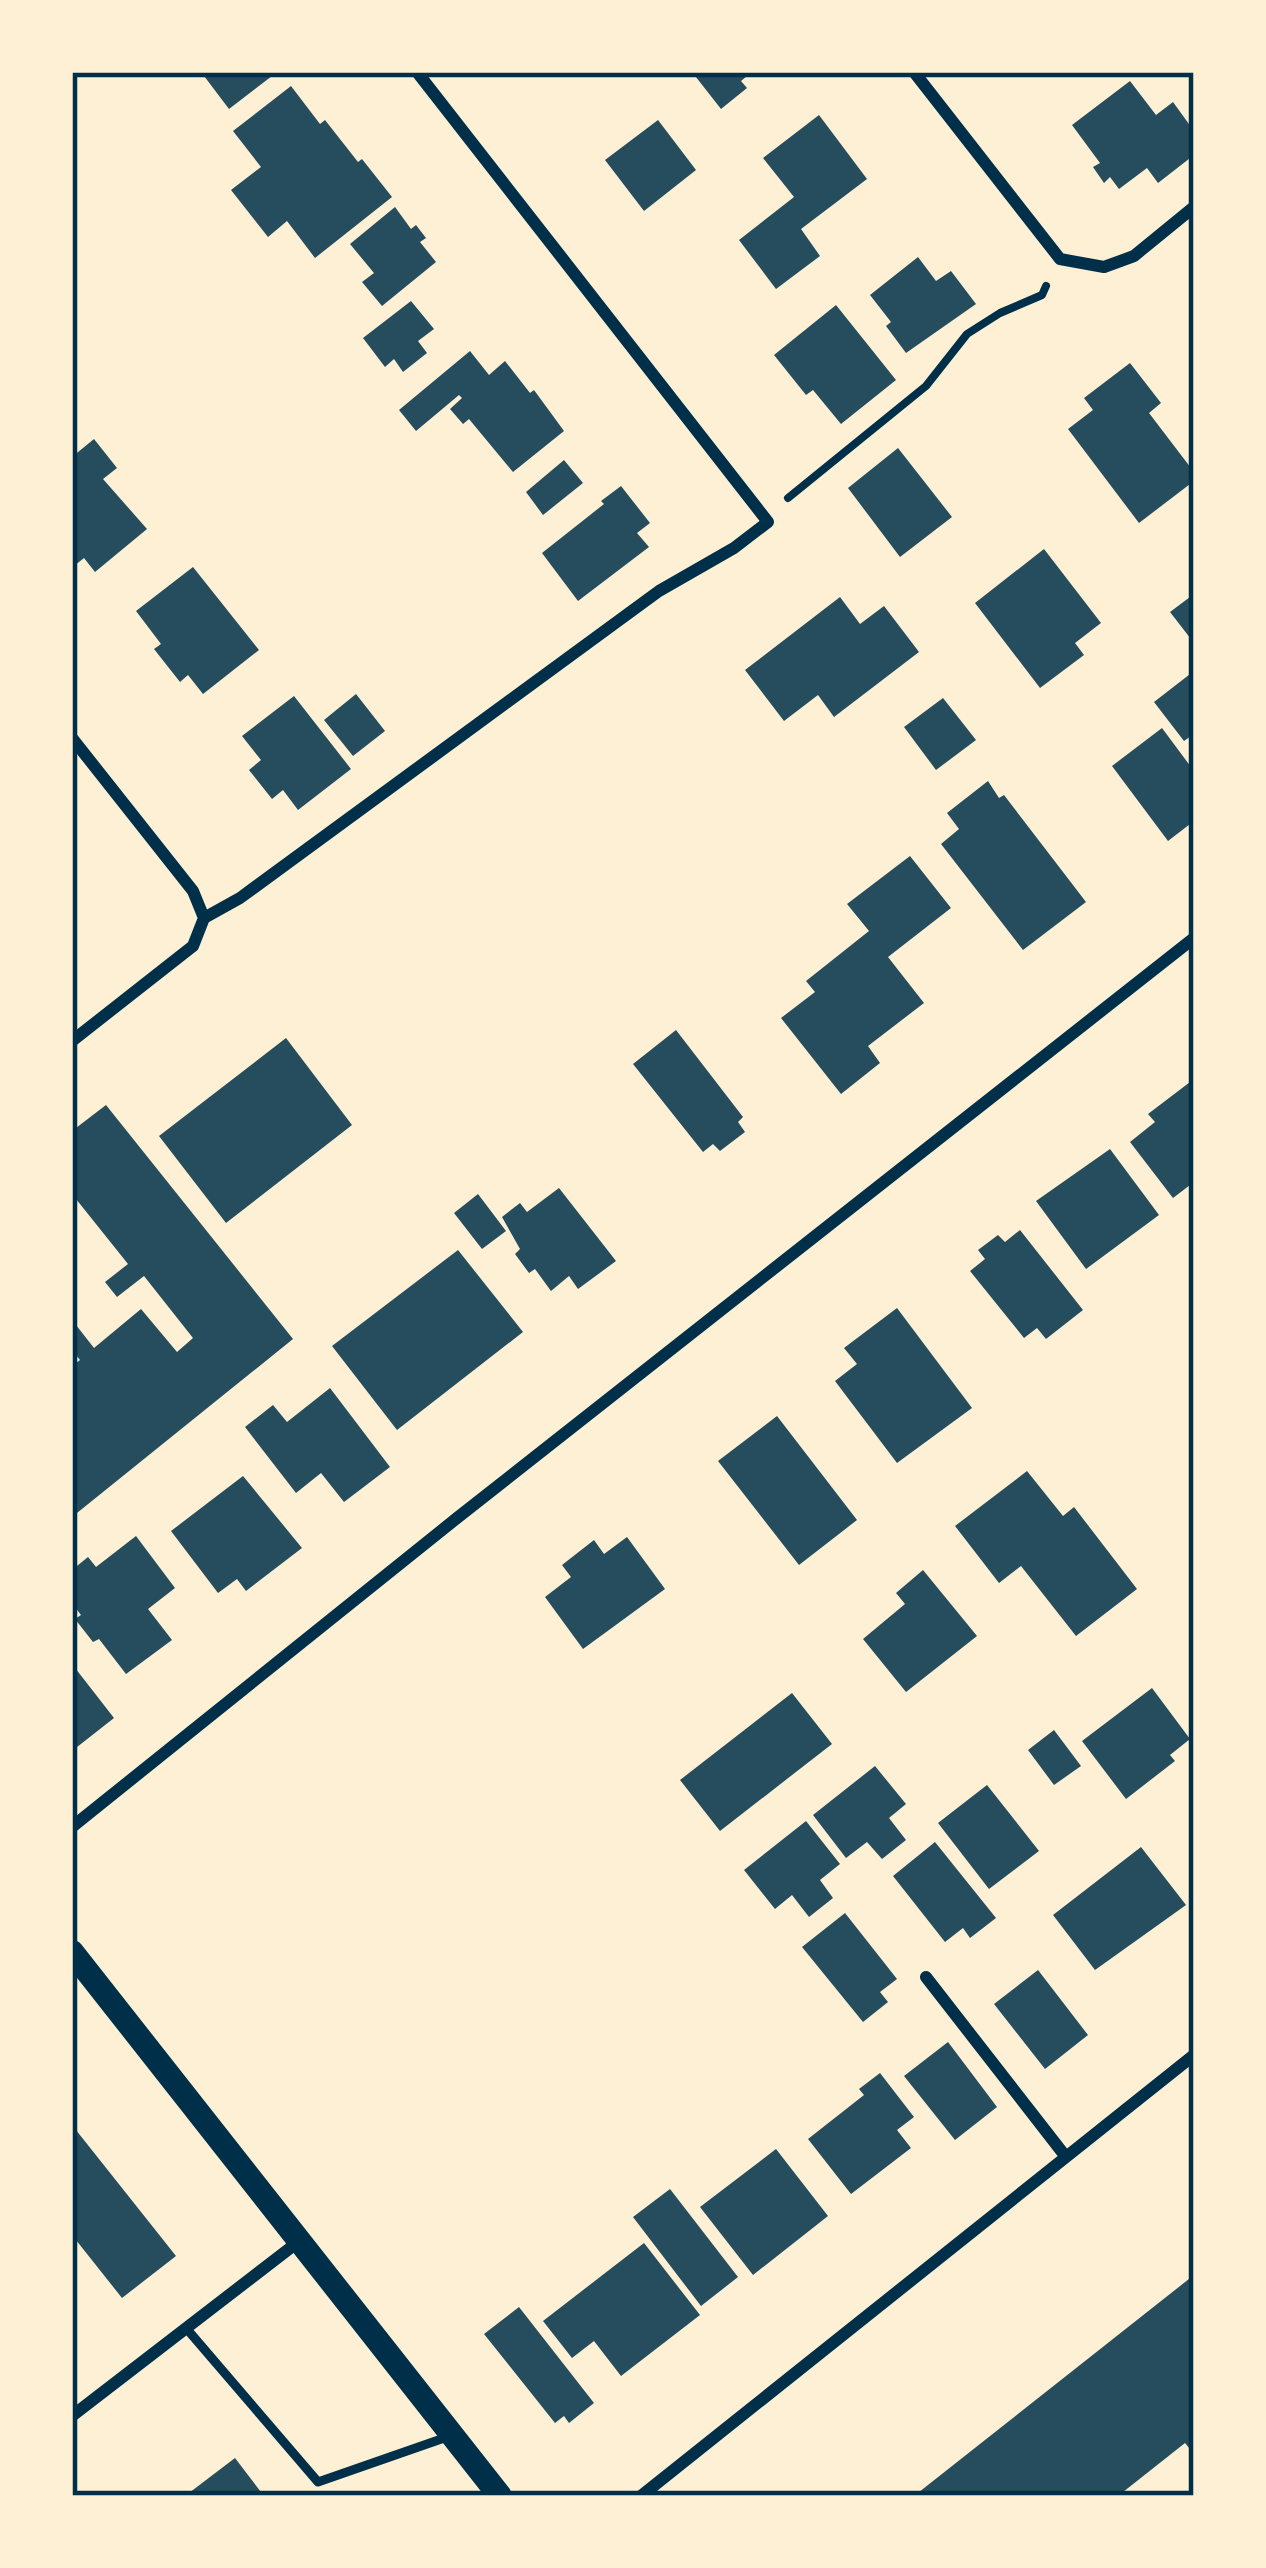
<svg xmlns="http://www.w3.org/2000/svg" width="1266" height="2568" viewBox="0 0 1266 2568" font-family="'PT Sans Narrow',sans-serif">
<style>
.building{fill:#264d5e}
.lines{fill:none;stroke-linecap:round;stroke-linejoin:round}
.path{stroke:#003049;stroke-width:8}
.service{stroke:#003049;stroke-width:9}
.minor{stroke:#003049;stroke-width:12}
.secondary{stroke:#003049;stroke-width:24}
.neatline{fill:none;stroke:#003049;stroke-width:4.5}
</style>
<rect width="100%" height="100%" fill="#fdf0d5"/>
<!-- building -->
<path class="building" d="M201,72H269L272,76L229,109Z
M692,72H752L741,81L747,88L721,109Z
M1130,81L1156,115L1173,102L1194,131V155L1158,183L1147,168L1119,189L1110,177L1104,183L1093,167L1100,163L1072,125Z
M291,86L320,124L325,120L358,162L362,159L392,197L315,258L287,221L268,237L231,190L261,167L233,131Z
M819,115L867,179L801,229L820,256L776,289L739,240L794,197L763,158Z
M658,120L696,170L644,211L605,160Z
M395,207L411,229L416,225L426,238L420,242L436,262L382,306L362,282L374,273L350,244Z
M918,257L936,281L951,271L976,304L906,353L886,326L891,322L870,295Z
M411,301L434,329L418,341L427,353L403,372L394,359L385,367L363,338Z
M836,305L896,380L841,424L813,390L806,395L774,355Z
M470,351L489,375L505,361L530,393L534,390L564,431L513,472L469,419L463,424L450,409L462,398L459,395L416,431L399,410Z
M1130,363L1161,403L1149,413L1194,472V481L1139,523L1068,429L1093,410L1084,398Z
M94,439L117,468L103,479L147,529L95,572L84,558L74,566L72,563V457Z
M898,448L952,517L900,557L848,488Z
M564,460L583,483L543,515L526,492Z
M621,486L650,523L637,533L649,547L578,601L542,553L604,504L601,501Z
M1044,549L1101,623L1075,643L1084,655L1040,688L975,603Z
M193,567L259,650L203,694L188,675L180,682L154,649L161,644L136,611Z
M1194,594V643L1170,612Z
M840,597L860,624L884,606L919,652L834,717L818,695L784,721L745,670Z
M1194,671V734L1184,741L1154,702Z
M356,694L385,731L353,756L324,720Z
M294,696L351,769L298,810L283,790L272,799L249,770L261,760L242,736Z
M943,698L976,740L936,770L904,727Z
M1162,728L1191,767L1194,765V821L1168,841L1112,766Z
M988,781L999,798L1004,795L1086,902L1023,950L941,844L959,829L947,813Z
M910,856L951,908L888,957L924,1003L868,1046L880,1063L841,1094L781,1018L815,992L806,981L869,931L847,904Z
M676,1030L743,1117L738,1122L745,1132L720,1151L713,1144L703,1152L633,1064Z
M286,1038L352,1125L226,1223L159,1136Z
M1194,1079V1182L1173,1198L1130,1142L1155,1122L1148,1114Z
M106,1105L293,1339L72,1517V1366L80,1360L72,1350V1328L76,1325L94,1348L141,1309L177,1352L193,1338L144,1276L117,1297L105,1282L128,1264L72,1194V1131Z
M1110,1149L1159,1215L1086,1269L1036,1201Z
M559,1188L616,1261L578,1289L569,1276L551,1291L535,1269L529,1273L515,1254L520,1249L502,1217L520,1203L527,1212Z
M478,1194L506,1231L482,1249L454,1213Z
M1020,1230L1083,1310L1046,1339L1037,1328L1024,1338L970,1271L985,1259L978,1250L998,1235L1005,1242Z
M458,1250L523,1332L397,1430L332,1346Z
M897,1308L972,1408L897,1463L835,1381L857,1364L844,1348Z
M330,1388L390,1467L344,1502L321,1473L296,1493L245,1427L273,1405L287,1422Z
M777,1416L857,1520L799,1565L718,1461Z
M1027,1471L1063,1516L1074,1507L1137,1589L1076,1636L1021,1566L999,1583L955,1526Z
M243,1476L302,1548L246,1591L237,1579L218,1593L171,1531Z
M136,1536L175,1588L148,1609L172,1640L126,1674L99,1639L93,1642L75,1619L81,1615L72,1603V1570L88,1557L96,1567Z
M627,1537L665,1589L583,1649L545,1597L571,1577L562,1565L594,1540L604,1554Z
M923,1570L977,1636L906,1692L863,1639L905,1604L896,1593Z
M72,1664L114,1718L72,1751Z
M1152,1688L1190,1739L1170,1755L1175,1761L1126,1799L1082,1741Z
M792,1693L832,1744L720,1831L680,1780Z
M1054,1730L1081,1766L1054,1785L1028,1750Z
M875,1766L906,1804L889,1818L906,1840L882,1859L867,1842L846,1858L813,1815Z
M987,1785L1039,1851L989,1889L938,1823Z
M806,1821L840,1864L820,1880L833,1898L809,1917L792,1895L775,1909L744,1870Z
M935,1842L996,1918L970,1938L963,1928L945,1942L893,1876Z
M1141,1847L1186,1905L1095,1970L1053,1915Z
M845,1913L897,1979L880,1992L888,2002L863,2022L802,1947Z
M1038,1970L1088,2035L1045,2069L994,2004Z
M948,2042L997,2107L955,2140L904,2076Z
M880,2073L914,2117L897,2130L911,2148L851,2194L808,2139L864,2095L859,2089Z
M72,2125L176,2256L122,2298L72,2235Z
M776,2149L828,2216L753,2275L700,2207Z
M670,2189L738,2277L701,2306L633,2217Z
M644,2243L700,2315L621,2376L594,2341L572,2358L543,2321Z
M1194,2275V2454L1185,2443L1118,2496H914Z
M519,2307L594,2403L569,2423L564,2416L555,2423L484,2334Z
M235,2458L264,2496H185Z"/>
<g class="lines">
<!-- path -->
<path class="path" d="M788,498L926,386L967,334L1000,313L1042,295L1046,286"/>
<!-- service -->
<path class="service" d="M186,2328L318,2482L450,2436"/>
<!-- minor -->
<path class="minor" d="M914,72L1060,259L1104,267L1134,256L1194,207
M72,738L193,891L204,918
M72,1041L193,946L204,918L240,898L659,591L734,548L768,522L417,72
M72,1827L457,1518L1194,938
M926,1977L1066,2157
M72,2416L298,2242
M641,2496L1194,2055"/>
<!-- secondary -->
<path class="secondary" d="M72,1952L500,2496"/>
</g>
<!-- border -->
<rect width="1266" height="2568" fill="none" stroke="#fdf0d5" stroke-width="150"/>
<rect x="75" y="75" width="1116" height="2418" class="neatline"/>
</svg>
